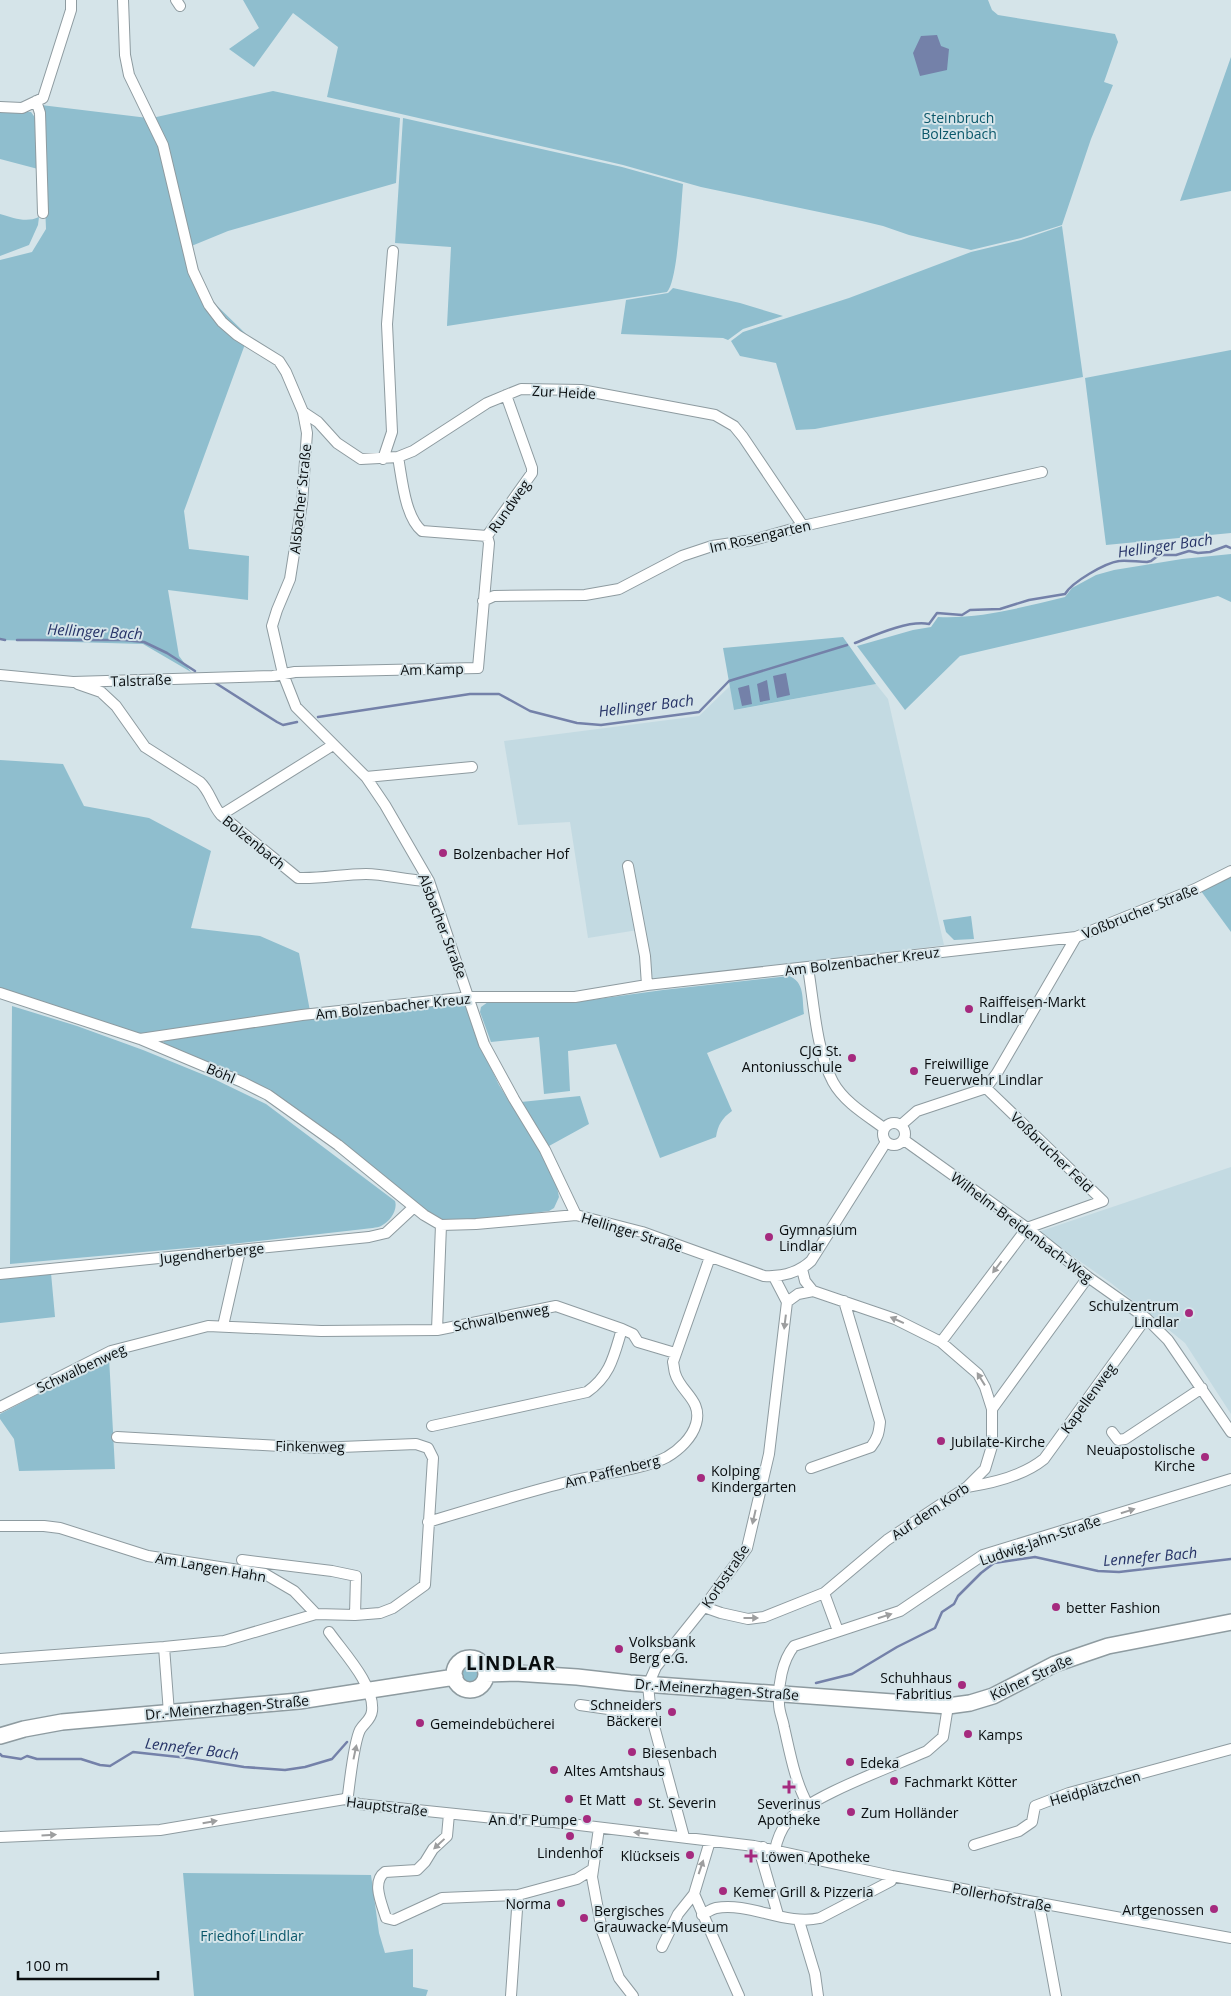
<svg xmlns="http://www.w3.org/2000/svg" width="1231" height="1996" viewBox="0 0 1231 1996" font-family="'Open Sans',sans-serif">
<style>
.built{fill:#c3dae2}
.green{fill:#8fbece}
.water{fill:#7481a9}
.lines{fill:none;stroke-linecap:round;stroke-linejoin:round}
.stream{stroke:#7481a9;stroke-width:2.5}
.street-casing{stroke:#8e9ba0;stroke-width:12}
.secondary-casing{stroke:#8e9ba0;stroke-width:18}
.street{stroke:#fff;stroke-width:10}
.secondary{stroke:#fff;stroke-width:15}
.oneway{fill:#9d9e9f}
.poi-dot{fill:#a52a7e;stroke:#d5e4e9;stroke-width:2}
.labels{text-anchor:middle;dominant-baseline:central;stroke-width:4;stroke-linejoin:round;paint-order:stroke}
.park-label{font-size:14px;fill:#0a576a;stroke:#d5e4e9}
.street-label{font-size:14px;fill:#090d0f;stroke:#d5e4e9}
.poi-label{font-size:14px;fill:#090d0f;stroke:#d5e4e9;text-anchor:start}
.water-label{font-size:15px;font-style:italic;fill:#263367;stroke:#d5e4e9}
.district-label{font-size:19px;font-weight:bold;letter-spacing:1px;fill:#090d0f;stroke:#d5e4e9}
</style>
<rect width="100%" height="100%" fill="#d5e4e9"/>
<!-- built -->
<path class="built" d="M876,684L888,699L944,945L806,963L653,980L644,929L588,938L570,822L518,825L504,741L699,716L730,686L735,710Z
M1231,1167V1414L1185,1343L1111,1283L1038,1232Z"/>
<!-- green -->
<path class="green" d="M243,0H988L992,10L998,15L1115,34L1118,42L1104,82L1113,85L1091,139L1062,225L1021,238L971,250L909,235L883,226L862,221L701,187L623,165L327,97L338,47L293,13L254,67L229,49L259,28Z
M1231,57V191L1180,201Z
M273,91L400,118L396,183L228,231L189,247L152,118Z
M41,105L148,118L161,145L186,248L207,296L248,336L184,511L189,549L249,556L248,600L168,590L179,656L191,672L143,644L0,640V260L32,252L46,229Z
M0,110L31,112L36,119L38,169L0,159Z
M403,118L622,167L683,184C681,203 678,281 667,292L447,326L451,247L395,243Z
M0,214C14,218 26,223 39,217L38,225L29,245L0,256Z
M1062,226L1083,377L815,429L796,430L776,363L740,356L731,341L743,332L849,298L971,252L1021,240Z
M673,288L740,303L783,316L743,329L728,340L723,338L621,334L626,300L668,293Z
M1231,350V533L1106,545L1085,378Z
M1231,554V602L1218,596L960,656L905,710L857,646L913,630L931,627L938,617C981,619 1023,607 1065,597L1072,588L1096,575L1114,570L1182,559Z
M843,637L876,684L734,710L723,648Z
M0,760L63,764L84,806L149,818L211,851L191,928L260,936L299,953L310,1011L143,1035L0,989Z
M1231,875V932L1201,891Z
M971,916L974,939L954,940L946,932L943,920Z
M789,976C805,982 802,999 804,1014L707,1053L732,1111C722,1118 718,1125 716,1137L660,1158L616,1044L568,1051L570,1091L544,1094L539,1037L491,1042L480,1012L481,1007L488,1002L514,1000L576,1002L663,990Z
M461,1002L466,1006L483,1051L499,1085L539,1149L556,1182L559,1197L554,1208L549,1211L468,1221H447L432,1215L332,1136L275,1095L162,1044L166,1039L333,1015Z
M12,1006L77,1026L143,1050L214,1079L266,1104L395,1201C398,1210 390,1222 381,1226C377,1228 369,1228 364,1229L232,1244L10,1264Z
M580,1096L589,1124L549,1146L521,1102Z
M51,1273L55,1317L0,1323V1279Z
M109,1357L115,1469L19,1471L14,1439L0,1419V1414Z
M462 1675a8 8 0 1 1 16 0a8 8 0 1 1-16 0Z
M183,1873L371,1875L379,1933L385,1953L413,1949V1987L428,1990L426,1996H194Z"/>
<!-- water -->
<path class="water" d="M937,35L941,46L949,49L947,70L920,76L913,53L921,36Z
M786,673L790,695L777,698L773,676Z
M767,680L770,700L760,702L757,684Z
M749,685L752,704L742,706L738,688Z"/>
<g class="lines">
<!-- stream -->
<path class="stream" d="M0,639L5,640
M17,640H124L144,642L167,653L195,671
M855,643C875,635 908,620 929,624L937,613L962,615L970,610L1000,609L1029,600L1065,594C1072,582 1105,563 1119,561C1128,560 1138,562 1147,562L1151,561L1159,555H1176L1189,551L1198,553L1210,552L1226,546L1231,548
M214,682L277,722L283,725L297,722
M318,717L470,694H499L530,711L577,723L601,725L699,712L729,681L847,645
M816,1683L852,1674L897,1647L935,1628L942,1612L954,1604L958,1596L981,1573L994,1563L1035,1557L1098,1571L1119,1572L1231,1559
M0,1754L2,1756L21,1759L27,1756L37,1759H81L100,1765L110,1766L133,1752L188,1758L244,1767L285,1770L305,1767L332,1759L347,1742"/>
<!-- street casing -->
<g class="street-casing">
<path id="street" d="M123,0L125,55L129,75L163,145L193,271L209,305L222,322L237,335L279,361L286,372L303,412L307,433L302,503L290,579L277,610L272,626L283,674L296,707L366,777L385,805L429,881L484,1044L514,1099L545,1150L576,1215
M176,0L180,6
M36,101L40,113L43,213
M0,107L22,108L43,98L71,10V0
M303,412L318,422L337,443L361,459L398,457L413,451L487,403L521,389L581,390L715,415L734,426L743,437L803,526
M398,457C402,479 405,517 422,531L487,536L532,473V468L506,395
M383,459L392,432L387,324L393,251
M483,601L494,596L585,595L619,589L682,556L712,546L753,540L803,526L1042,472
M0,675L73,682L273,676L295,672L478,668L489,543L487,536
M78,684L101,692L116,706L145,747L200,782C210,791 212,805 221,815L298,878C321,879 343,874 366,874C387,874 407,881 429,881
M366,777L472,767
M221,815L333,745
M628,866L645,956L647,985
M808,968C814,1003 816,1050 833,1082C844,1102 866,1115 884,1128
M0,993L140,1039L242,1082L268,1095L338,1145L424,1215L441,1225L476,1224L576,1215L642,1232L764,1276C781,1277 798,1273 811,1261L886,1142
M140,1039L302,1015L470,997H575L647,985L1076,937L1195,889L1231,871
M883 1134a11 11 0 1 1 22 0a11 11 0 1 1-22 0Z
M901,1125L917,1111L986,1088L997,1073L1076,937
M904,1140L1027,1228L1088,1277L1146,1318L1168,1340L1231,1432
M441,1225L437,1330L556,1306L622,1329L633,1334L638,1342L675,1353
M0,1274L369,1237L386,1233L414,1207
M787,1302L798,1294L813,1291
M223,1326L240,1251
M941,1342L1027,1228L1103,1201L986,1088
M0,1407L111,1351L208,1326L321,1331L437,1330
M992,1409L1088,1277
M432,1426L587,1392C611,1375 614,1355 622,1329
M1112,1432L1118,1440L1125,1439L1202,1388
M811,1468L871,1447C878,1438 879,1432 880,1422L844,1301
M967,1487C994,1483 1023,1476 1044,1459L1146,1318
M428,1522C475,1508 523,1493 571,1481C598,1474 643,1470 667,1457C679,1450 692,1438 696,1424C703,1400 680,1392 675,1373C674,1370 674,1366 673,1362L710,1257
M0,1526H44L60,1528L148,1556L265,1574L294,1591L316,1614
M242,1560L332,1571L356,1576L355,1615
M824,1593L838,1631
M704,1607L721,1613L748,1619L764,1617L824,1593L887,1540L967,1487L985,1469L992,1446V1409L985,1387L978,1374L941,1342L895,1319L813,1291L805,1281L802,1269
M329,1632C343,1652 375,1685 372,1711C371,1720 364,1723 360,1730C354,1742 350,1780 348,1795L345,1799
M164,1647L169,1713
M0,1659L164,1647L224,1641L316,1614L355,1615L380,1613L393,1608L425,1585L433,1458L428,1448L416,1444L316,1448L117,1437
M580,1705L651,1715
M808,1805C795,1782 790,1753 784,1727C783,1720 779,1712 779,1704C778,1685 782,1661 794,1646L900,1611L983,1555L1231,1479
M449,1814L447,1836L433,1849L425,1862L417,1870L385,1872C371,1882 382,1904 386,1918L394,1920L442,1898L518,1895L577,1879L593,1869
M599,1828L592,1877L602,1931L619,1978L633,1996
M0,1837L160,1830L345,1799L359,1804L494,1818L554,1822L754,1846L892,1876L1231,1938
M684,1837L651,1715L648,1685L656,1667L704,1607L747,1548L769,1454L787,1302L774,1277
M710,1841L694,1894L739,1996
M974,1845L1019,1831L1032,1822L1035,1806L1069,1793L1231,1749
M763,1847L761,1856L778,1915
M775,1850C777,1840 781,1830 787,1822C807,1797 894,1766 927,1751L943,1737L948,1706
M1039,1904L1056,1996
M702,1915C706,1913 711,1909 716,1908C750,1902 786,1926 820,1918L891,1881L892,1876
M799,1921L815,1974L818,1996
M662,1947L678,1914L694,1894
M511,1996L518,1895"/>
</g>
<!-- secondary casing -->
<g class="secondary-casing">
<path id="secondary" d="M454 1674a16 16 0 1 1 32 0a16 16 0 1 1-32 0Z
M486,1674L515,1673L577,1677L630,1683L948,1706L970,1703L993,1696L1055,1664L1108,1646L1231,1622
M0,1736L24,1729L62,1722L299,1701L455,1677"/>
</g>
<!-- street -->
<use href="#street" class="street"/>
<!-- secondary -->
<use href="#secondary" class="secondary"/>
</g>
<!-- one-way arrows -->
<defs><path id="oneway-solid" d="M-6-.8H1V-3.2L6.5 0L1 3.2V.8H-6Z" transform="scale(1.25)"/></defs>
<g class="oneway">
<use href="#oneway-solid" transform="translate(997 1267) rotate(127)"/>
<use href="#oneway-solid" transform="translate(897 1320) rotate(-156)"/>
<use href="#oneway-solid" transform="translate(785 1322) rotate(97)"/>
<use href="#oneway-solid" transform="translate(981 1379) rotate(-122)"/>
<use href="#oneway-solid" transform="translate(1128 1511) rotate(-17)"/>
<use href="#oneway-solid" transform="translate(754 1517) rotate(103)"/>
<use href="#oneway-solid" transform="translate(885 1616) rotate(-18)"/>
<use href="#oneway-solid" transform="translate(751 1618)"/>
<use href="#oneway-solid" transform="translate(355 1752) rotate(-78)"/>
<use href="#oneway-solid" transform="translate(210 1822) rotate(-10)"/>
<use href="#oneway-solid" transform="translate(641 1833) rotate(-174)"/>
<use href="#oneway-solid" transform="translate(49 1835) rotate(-3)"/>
<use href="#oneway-solid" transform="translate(439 1844) rotate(137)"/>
<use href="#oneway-solid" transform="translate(701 1867) rotate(-71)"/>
</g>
<!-- markers -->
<g class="poi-dot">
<circle cx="443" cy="853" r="5"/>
<circle cx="969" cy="1009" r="5"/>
<circle cx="852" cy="1058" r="5"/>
<circle cx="914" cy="1071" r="5"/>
<circle cx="769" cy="1237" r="5"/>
<circle cx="1189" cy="1313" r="5"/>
<circle cx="941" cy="1441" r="5"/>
<circle cx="1205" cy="1457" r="5"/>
<circle cx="701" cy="1478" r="5"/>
<circle cx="1056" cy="1607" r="5"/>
<circle cx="619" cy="1649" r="5"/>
<circle cx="962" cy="1685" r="5"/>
<circle cx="672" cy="1712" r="5"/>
<circle cx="420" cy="1723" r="5"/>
<circle cx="968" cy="1734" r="5"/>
<circle cx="632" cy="1752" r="5"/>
<circle cx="850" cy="1762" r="5"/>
<circle cx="554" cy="1770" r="5"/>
<circle cx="894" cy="1781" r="5"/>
<path d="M786.5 1779.5h5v5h5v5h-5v5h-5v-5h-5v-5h5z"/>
<circle cx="569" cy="1799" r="5"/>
<circle cx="638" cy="1802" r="5"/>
<circle cx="851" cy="1812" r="5"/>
<circle cx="587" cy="1819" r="5"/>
<circle cx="570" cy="1836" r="5"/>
<circle cx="690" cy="1855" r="5"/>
<path d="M748.5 1848.5h5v5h5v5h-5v5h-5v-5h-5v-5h5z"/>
<circle cx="723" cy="1891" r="5"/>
<circle cx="561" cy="1903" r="5"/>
<circle cx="1214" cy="1909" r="5"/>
<circle cx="584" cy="1918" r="5"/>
</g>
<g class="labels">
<!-- park labels -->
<g class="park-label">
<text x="959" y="117">Steinbruch<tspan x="959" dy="16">Bolzenbach</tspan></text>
<text x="252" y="1935">Friedhof Lindlar</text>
</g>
<!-- street labels -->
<g class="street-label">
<text transform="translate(564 392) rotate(3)">Zur Heide</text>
<text transform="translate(300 499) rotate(-84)">Alsbacher Straße</text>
<text transform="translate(509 506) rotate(-55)">Rundweg</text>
<text transform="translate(760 536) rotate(-13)">Im Rosengarten</text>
<text transform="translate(432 669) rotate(-1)">Am Kamp</text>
<text transform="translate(141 680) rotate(-2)">Talstraße</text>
<text transform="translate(254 842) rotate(39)">Bolzenbach</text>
<text transform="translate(1140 911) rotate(-22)">Voßbrucher Straße</text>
<text transform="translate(443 926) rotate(69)">Alsbacher Straße</text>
<text transform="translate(862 961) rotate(-7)">Am Bolzenbacher Kreuz</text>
<text transform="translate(393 1006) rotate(-6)">Am Bolzenbacher Kreuz</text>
<text transform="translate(221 1073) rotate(23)">Böhl</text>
<text transform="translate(1052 1152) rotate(44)">Voßbrucher Feld</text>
<text transform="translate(1022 1227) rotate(37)">Wilhelm-Breidenbach-Weg</text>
<text transform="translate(632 1232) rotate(17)">Hellinger Straße</text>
<text transform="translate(212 1253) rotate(-6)">Jugendherberge</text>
<text transform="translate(501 1317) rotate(-11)">Schwalbenweg</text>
<text transform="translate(81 1368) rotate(-25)">Schwalbenweg</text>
<text transform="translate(1088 1398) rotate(-54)">Kapellenweg</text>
<text transform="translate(310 1446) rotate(1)">Finkenweg</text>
<text transform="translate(612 1471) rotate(-14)">Am Paffenberg</text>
<text transform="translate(930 1511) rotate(-34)">Auf dem Korb</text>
<text transform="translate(1040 1540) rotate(-19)">Ludwig-Jahn-Straße</text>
<text transform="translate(211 1567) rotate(10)">Am Langen Hahn</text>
<text transform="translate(725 1576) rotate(-56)">Korbstraße</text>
<text transform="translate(1031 1677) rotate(-25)">Kölner Straße</text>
<text transform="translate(717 1689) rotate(4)">Dr.-Meinerzhagen-Straße</text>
<text transform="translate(227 1707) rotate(-5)">Dr.-Meinerzhagen-Straße</text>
<text transform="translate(1095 1788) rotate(-16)">Heidplätzchen</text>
<text transform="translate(387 1806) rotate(7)">Hauptstraße</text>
<text transform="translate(1002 1897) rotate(11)">Pollerhofstraße</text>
</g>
<!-- poi labels -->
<g class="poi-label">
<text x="453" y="853">Bolzenbacher Hof</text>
<text x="979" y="1001">Raiffeisen-Markt<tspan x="979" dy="16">Lindlar</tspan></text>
<text x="842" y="1050" text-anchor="end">CJG St.<tspan x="842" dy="16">Antoniusschule</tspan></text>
<text x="924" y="1063">Freiwillige<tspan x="924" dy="16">Feuerwehr Lindlar</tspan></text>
<text x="779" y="1229">Gymnasium<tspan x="779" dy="16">Lindlar</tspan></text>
<text x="1179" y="1305" text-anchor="end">Schulzentrum<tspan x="1179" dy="16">Lindlar</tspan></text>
<text x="951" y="1441">Jubilate-Kirche</text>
<text x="1195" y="1449" text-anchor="end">Neuapostolische<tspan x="1195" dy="16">Kirche</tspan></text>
<text x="711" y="1470">Kolping<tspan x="711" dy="16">Kindergarten</tspan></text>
<text x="1066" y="1607">better Fashion</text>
<text x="629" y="1641">Volksbank<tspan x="629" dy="16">Berg e.G.</tspan></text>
<text x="952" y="1677" text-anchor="end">Schuhhaus<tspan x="952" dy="16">Fabritius</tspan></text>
<text x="662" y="1704" text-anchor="end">Schneiders<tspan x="662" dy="16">Bäckerei</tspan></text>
<text x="430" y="1723">Gemeindebücherei</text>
<text x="978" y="1734">Kamps</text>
<text x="642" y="1752">Biesenbach</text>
<text x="860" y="1762">Edeka</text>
<text x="564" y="1770">Altes Amtshaus</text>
<text x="904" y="1781">Fachmarkt Kötter</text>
<text x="579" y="1799">Et Matt</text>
<text x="648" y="1802">St. Severin</text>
<text x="789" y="1803" text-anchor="middle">Severinus<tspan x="789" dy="16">Apotheke</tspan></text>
<text x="861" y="1812">Zum Holländer</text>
<text x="577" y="1819" text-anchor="end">An d'r Pumpe</text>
<text x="570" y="1852" text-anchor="middle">Lindenhof</text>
<text x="680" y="1855" text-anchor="end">Klückseis</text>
<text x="761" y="1856">Löwen Apotheke</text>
<text x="733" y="1891">Kemer Grill &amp; Pizzeria</text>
<text x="551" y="1903" text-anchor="end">Norma</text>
<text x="1204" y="1909" text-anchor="end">Artgenossen</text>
<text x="594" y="1910">Bergisches<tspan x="594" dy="16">Grauwacke-Museum</tspan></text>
</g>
<!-- water labels -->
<g class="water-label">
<text transform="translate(1165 545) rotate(-8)">Hellinger Bach</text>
<text transform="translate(95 631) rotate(3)">Hellinger Bach</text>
<text transform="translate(646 705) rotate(-7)">Hellinger Bach</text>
<text transform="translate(1150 1556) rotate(-5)">Lennefer Bach</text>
<text transform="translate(192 1748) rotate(7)">Lennefer Bach</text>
</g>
<!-- district labels -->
<g class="district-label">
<text x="511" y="1663">LINDLAR</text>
</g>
</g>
<!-- scale -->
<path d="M18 1971v8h140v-8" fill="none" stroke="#090d0f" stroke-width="2.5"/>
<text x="25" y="1971" font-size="15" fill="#090d0f" stroke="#d5e4e9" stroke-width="4" paint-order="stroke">100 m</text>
</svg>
